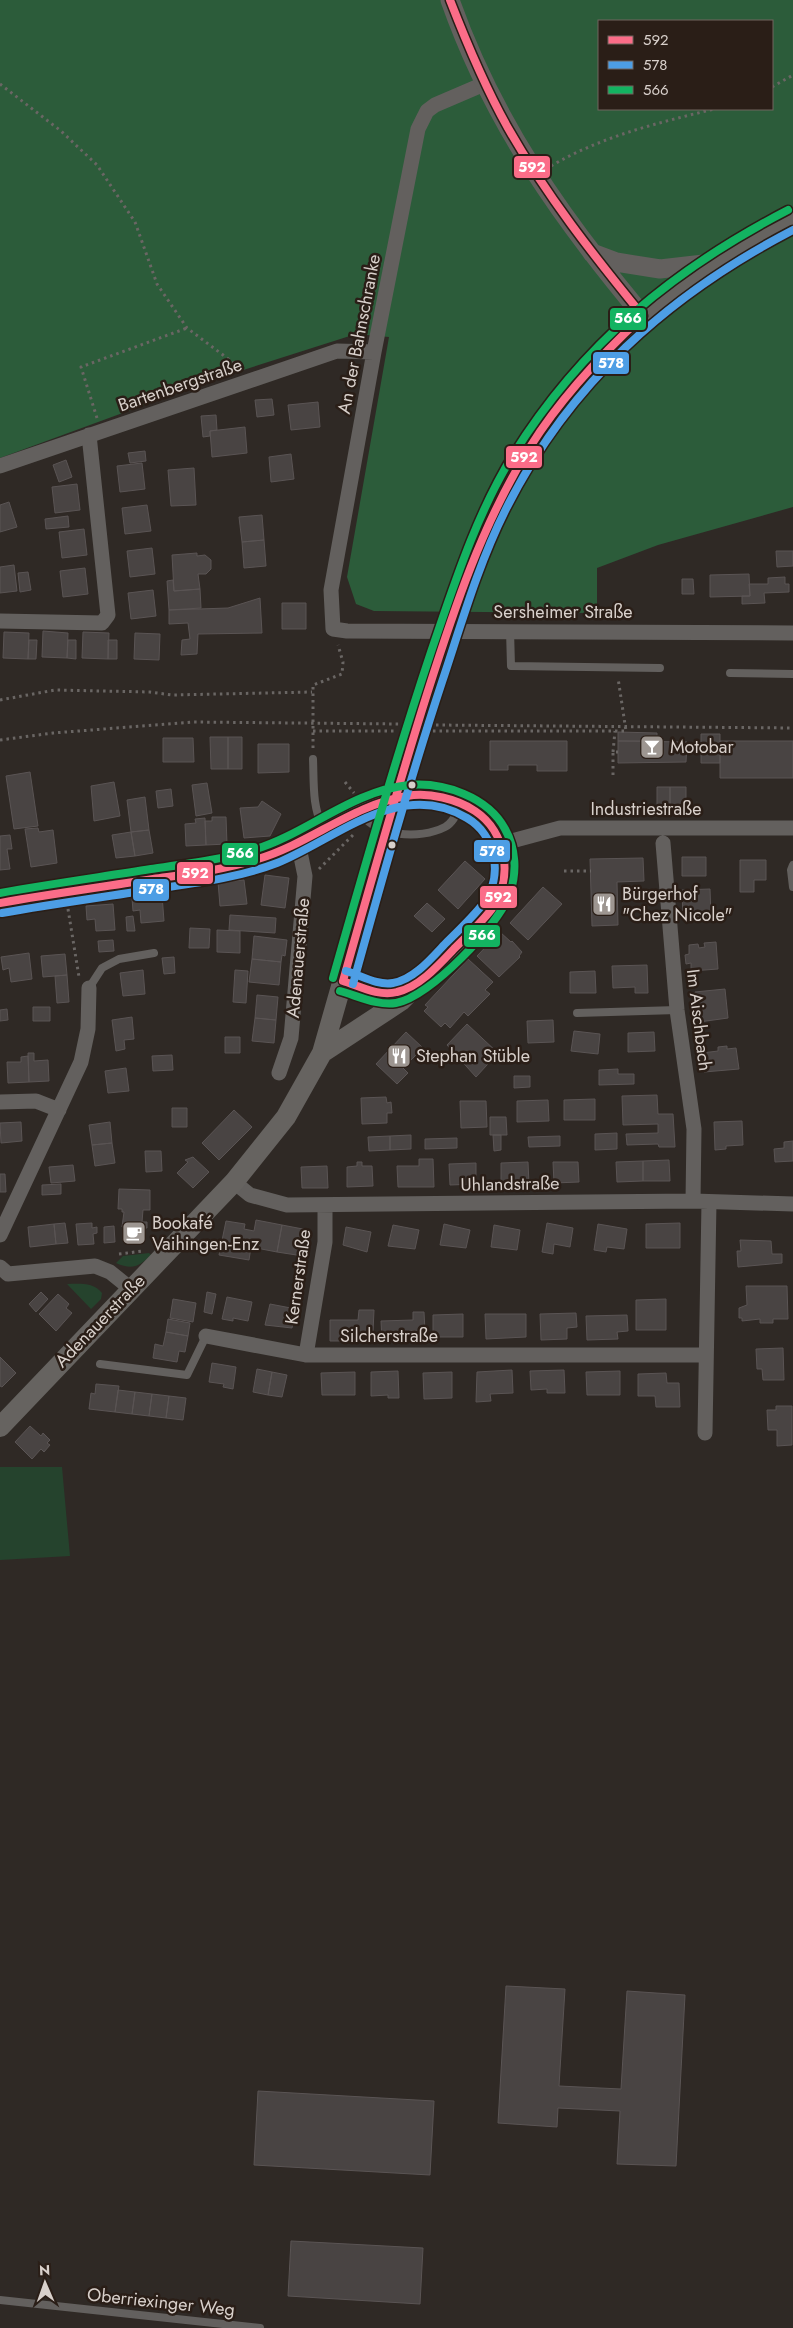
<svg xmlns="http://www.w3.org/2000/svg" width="793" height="2328" viewBox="0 0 793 2328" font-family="Jost,sans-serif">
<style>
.green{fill:#25432d}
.forest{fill:#2c5c3a;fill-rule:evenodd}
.building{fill:#494443;stroke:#5a5454}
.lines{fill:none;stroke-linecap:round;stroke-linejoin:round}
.path{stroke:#6a6664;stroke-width:3;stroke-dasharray:2.5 4;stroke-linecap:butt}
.service{stroke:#63605e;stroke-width:8}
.minor{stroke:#63605e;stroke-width:15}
.tertiary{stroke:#63605e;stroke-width:19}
.secondary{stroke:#666360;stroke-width:20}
.secondary-bridge{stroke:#666360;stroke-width:20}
.bus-1-casing{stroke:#2a1e17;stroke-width:11}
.bus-2-casing{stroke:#2a1e17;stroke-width:11}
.bus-3-casing{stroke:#2a1e17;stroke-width:11}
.bus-1{stroke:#fb6d88;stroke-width:8}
.bus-2{stroke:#4d9ee5;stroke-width:8}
.bus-3{stroke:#13b361;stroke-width:8}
.bus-dot{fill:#d8d0cb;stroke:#2a1e17;stroke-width:2}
.labels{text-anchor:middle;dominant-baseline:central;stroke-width:5;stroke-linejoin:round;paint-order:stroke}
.street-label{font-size:18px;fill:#d8d0cb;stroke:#2a1e17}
.poi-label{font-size:18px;fill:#d8d0cb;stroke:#2a1e17;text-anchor:start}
.line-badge{stroke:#2a1e17;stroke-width:2}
.badge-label{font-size:14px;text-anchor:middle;font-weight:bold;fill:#fff}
</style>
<rect width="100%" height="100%" fill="#2f2925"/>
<!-- green -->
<path class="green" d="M149,1253L151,1255C139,1267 132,1270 116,1263L123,1256Z
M67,1284C80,1284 93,1282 102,1293L101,1299L91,1309Z
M0,1467H62L70,1556L0,1560Z"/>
<!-- forest -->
<path class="forest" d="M0,0H793V507L658,545L597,568V613L374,611L356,604L347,577L389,337L356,334L218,378L0,458ZM599,21H772V109H599Z"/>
<!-- building -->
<path class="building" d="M272,399L274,415L257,417L255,400Z
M318,402L320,427L291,430L288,405Z
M216,415L217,430L210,431V436L203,437L201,416Z
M245,427L247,453L212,457L210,431Z
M145,451L146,461L130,463L128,453Z
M291,454L294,479L271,482L269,457Z
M66,460L72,477L59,482L53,465Z
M142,463L145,489L120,492L117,466Z
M194,468L196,505L171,506L168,470Z
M77,484L80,510L55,513L52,487Z
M9,502L17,527L0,532V505Z
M147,505L151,531L125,534L122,508Z
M262,515L264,540L242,542L239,517Z
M68,516L69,527L46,529L45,519Z
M84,529L87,555L62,558L59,532Z
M264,540L266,566L244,568L242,542Z
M152,548L155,574L130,577L127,551Z
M776,551H793V566L777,567Z
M197,553V556L205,555L211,560V569L206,574H198L200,589L174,591L172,555Z
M14,565L17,591L0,593V567Z
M85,568L88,594L63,597L60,571Z
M28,572L31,590L20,592L18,573Z
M749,574L750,596L710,597V575Z
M785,577V584H789V592L764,593L765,603L742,604V596H750L749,584H768V578Z
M682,579H693L694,594H682Z
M173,580L174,591L200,589L201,608L169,610L167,581Z
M153,590L156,616L131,619L128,593Z
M260,598L262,633L198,634L197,654L181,655L182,640L190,639L188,623L169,624V610L228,608Z
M282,603H306V629H282Z
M43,631L68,633L67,658L42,657Z
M4,632L29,633L28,659L3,658Z
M83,632L109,633L108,659L82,658Z
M135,633L160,634L159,660L134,659Z
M29,640H37L36,659H28Z
M68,640H76V659L67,658Z
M108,640H117V659H108Z
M618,732L657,733V741H618Z
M701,734H720V763H701Z
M210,737H228V769H211Z
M228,737H242V769H228Z
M163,738H193L194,762H163Z
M490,741H567V771H537V765H508V770H490Z
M618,741L687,742L686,762L618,763Z
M720,741H793V778H720Z
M258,744H289V772L258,773Z
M30,772L38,826L14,829L6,776Z
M114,782L120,816L94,821L91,786Z
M207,783L212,813L196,816L192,785Z
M657,787H670V806H657Z
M670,787H686V806H670Z
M171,789L173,806L158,808L156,791Z
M145,797L149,830L131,832L127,800Z
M262,801L281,814L270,836L244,838L240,808L258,807Z
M212,817H226L227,844L206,845L205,821H212Z
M205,818L206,845L186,846L185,824L196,823L195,819Z
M38,828L39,832L53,830L57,863L31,867L25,829Z
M149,830L153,853L135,856L131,832Z
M131,832L135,856L116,858L112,835Z
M10,835L12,849H7L10,869L0,870V836Z
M682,857H706V876H682Z
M643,858L644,881L617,882L618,925L592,926L590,859Z
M740,860H766V880H754V892H740Z
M465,861L485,879L458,909L438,890Z
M265,875L289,878L285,908L261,905Z
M244,880L247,904L220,906L218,882Z
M543,887L562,904L528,940L510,923Z
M710,889L711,917L683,918L682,890Z
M162,895L164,921L141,923L140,910L133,911L132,898Z
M427,903L445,919L432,932L414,916Z
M113,904L115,930L96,931L95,919L87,920L86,906Z
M230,915L276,918L275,933L229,930Z
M133,916L135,931H127L126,917Z
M190,928L210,929L209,948H189Z
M217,930L240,931V953L217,952Z
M500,932L511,942L512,941L522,952L519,956L520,957L499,977L477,956Z
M254,936L287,940L285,956L282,955L281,962L252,959Z
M113,940L114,951L99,952L98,941Z
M716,942L718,969L691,971V963L686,964L685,955L689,954V945L698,944L699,948L705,947L704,943Z
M29,953L32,979L11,982L9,968L3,970L1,957Z
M65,954L67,975L43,977L41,956Z
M174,957L175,973L164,974L162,958Z
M252,959L281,962L279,985L249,982Z
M468,959L493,982L485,990L490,994L468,1016L464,1012L450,1028L445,1023L441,1027L424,1011L428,1007L425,1005Z
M647,965L648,993H635V987L613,988L612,966Z
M143,970L145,994L123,996L120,973Z
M235,970L248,971L246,1003L233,1002Z
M595,971L596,993H570V972Z
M67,975L69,1002L57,1003L55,976Z
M725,989L728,1018L699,1022L695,992Z
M257,995L278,997L276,1020L255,1018Z
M33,1007H50V1021H33Z
M7,1009L8,1020L0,1021V1010Z
M132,1017L134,1039L124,1040L125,1049L116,1051L112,1020Z
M255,1018L276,1020L274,1043L252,1041Z
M553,1020L554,1042L528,1043L527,1021Z
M467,1024L498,1053L476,1077L447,1045Z
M574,1031L600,1034L598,1054L571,1051Z
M406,1032L423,1048L403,1068L408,1073L397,1084L376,1064Z
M654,1032L655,1051L628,1052V1033Z
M225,1037H240V1053H225Z
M727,1046V1049L736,1048L739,1069L704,1072L702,1053L718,1051V1047Z
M28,1053H34V1061L48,1060L49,1081L29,1082Z
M172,1055L173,1070L153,1071L152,1056Z
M28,1056L29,1082L8,1083L7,1062H21V1057Z
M126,1068L129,1091L108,1093L105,1071Z
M618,1069V1074H634V1084L599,1085V1070Z
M514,1076H530V1087L514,1088Z
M657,1095L658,1114H673L675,1147H659L658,1144L627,1145L626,1134L658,1133V1124L623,1125L622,1096Z
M386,1097L387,1103L391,1102L392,1113H387V1123L362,1124L361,1098Z
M595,1099V1120H564V1100Z
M548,1100L549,1121L517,1122V1101Z
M460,1101H486L487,1127L461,1128Z
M172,1108H187V1127H172Z
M234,1110L252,1127L219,1160L202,1143Z
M490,1117H506L507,1135H490Z
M742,1121L743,1145L726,1146V1149L715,1150L714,1122Z
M21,1122L22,1141L1,1143L0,1123Z
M110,1122L112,1143L92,1145L89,1125Z
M617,1133V1149L595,1150V1134Z
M411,1135V1149L390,1150V1136Z
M493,1135H501V1150L494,1151Z
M390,1136V1150L369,1151L368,1137Z
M560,1136V1146L529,1147L528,1137Z
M457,1138V1148L425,1149V1139Z
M793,1141V1161L775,1162L774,1149L784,1148V1142Z
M112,1143L115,1163L95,1166L92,1145Z
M145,1151H161L162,1171L146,1172Z
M193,1157L209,1172L193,1188L177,1173L188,1162L185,1160Z
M419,1159H433L434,1187H398L397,1166H419Z
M669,1160L670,1181H643V1161Z
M643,1161V1181L617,1182L616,1162Z
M357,1162H362V1166H372L373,1186L347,1187V1167L357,1166Z
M528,1162L529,1184H501V1163Z
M553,1162H578L579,1182L554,1183Z
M476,1163V1184L450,1185L449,1164Z
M73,1165L75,1181L51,1183L49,1167Z
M327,1166L328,1188H302L301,1167Z
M0,1174H5L6,1192H0Z
M61,1184V1194L42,1195V1185Z
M119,1189L150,1190V1210H143L142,1222H147V1228H144V1239H124V1227H122L124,1212H122V1209H118Z
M256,1220L282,1225L277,1252L251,1247L249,1260L219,1255L226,1221L245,1224L244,1229L254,1231Z
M65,1223L68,1243L56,1244L54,1224Z
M92,1223V1228L97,1227V1233L93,1234L94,1244L78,1245L76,1224Z
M547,1223L573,1228L570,1247L554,1244L553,1254L542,1252Z
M680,1223V1248H646V1224Z
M54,1224L56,1244L30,1247L28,1227Z
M444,1224L470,1230L466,1248L440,1245Z
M598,1224L627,1229L624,1249L607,1247L606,1252L594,1250Z
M282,1225L308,1230L303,1256L277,1252Z
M393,1225L419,1230L415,1249L388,1246Z
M494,1225L520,1230L517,1250L491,1247Z
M114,1226L115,1242L104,1243V1227Z
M346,1227L371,1232L367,1252L343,1245Z
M740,1240L771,1241L772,1254H782V1263L738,1267L737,1251H741Z
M746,1286H787L788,1319H773V1323H760V1319L742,1321V1318H739V1308L747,1305Z
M41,1292L48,1299L36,1312L29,1304Z
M207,1292L216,1294L212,1314L204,1312Z
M58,1294L69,1304L66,1308L72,1313L56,1331L39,1314Z
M227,1297L252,1302L248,1321L233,1318V1321L222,1319Z
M173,1299L196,1303L193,1322L170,1318Z
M666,1299V1330H636V1300Z
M270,1304L296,1309L292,1328L265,1325Z
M359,1310H374L373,1332L358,1333V1341H330V1320H358Z
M413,1312H424L425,1331H411V1340H382L381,1321L413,1320Z
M576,1313L577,1327L567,1328V1339L541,1340L540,1314Z
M463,1314V1337H433V1315Z
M485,1314H526V1337L486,1339Z
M627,1315L628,1331L617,1332L618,1339L587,1340L586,1316Z
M168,1319L190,1323L188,1336L166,1332Z
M166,1332L188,1336L185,1352L179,1351L177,1362L153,1358L155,1344L163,1346Z
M783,1348L784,1380H763L762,1369H757L756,1349Z
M0,1357L16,1373L2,1387L0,1386Z
M212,1363L236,1367L233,1389L223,1387L224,1384L209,1382Z
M257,1369L272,1372L268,1395L253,1392Z
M512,1370L513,1393L490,1394L491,1401L476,1402L477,1372Z
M564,1370L565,1393H547V1389L531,1390L530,1371Z
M398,1371L399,1398H388V1395L371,1396V1372Z
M620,1371V1395H587L586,1372Z
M272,1372L287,1375L282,1397L268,1395Z
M355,1372V1395H322L321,1373Z
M452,1372V1398L424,1399L423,1373Z
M666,1373L667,1383H679L680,1407H656L655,1396H638V1374Z
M96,1384L119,1386L115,1412L89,1409L91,1393L95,1394Z
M118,1390L135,1392L132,1414L115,1412Z
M135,1392L152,1394L149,1416L132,1414Z
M152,1394L169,1396L166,1418L149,1416Z
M169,1396L186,1398L183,1420L166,1418Z
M776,1406H792V1445L777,1446V1430H768L767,1410H776Z
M30,1426L41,1436L43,1433L50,1440L47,1443L50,1445L44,1452L41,1449L32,1459L15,1442Z
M506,1986L565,1989L559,2086L621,2089L627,1991L685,1995L676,2166L617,2164L620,2111L558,2108L557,2127L498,2123Z
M258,2091L434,2101L430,2175L254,2165Z
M291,2241L423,2248L420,2304L288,2296Z"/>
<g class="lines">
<!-- path -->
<path class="path" d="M0,84L61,131L97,165L135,222L157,284L187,328L239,367
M772,87L793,75
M551,166C602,136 658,123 714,109
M97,418L81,367L187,328
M0,700L55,690L150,692L172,695L312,692
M436,725L793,728
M313,731H397
M433,731H626L618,678
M0,740L53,733L194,722L400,724
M313,748V685L342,674L343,662L338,645
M613,752L615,731
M613,775V752H618
M345,782L354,793
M319,869L355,833
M564,871H591
M68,909L79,977
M119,1254L143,1251"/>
<!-- service -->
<path class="service" d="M510,630L511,666L660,668
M730,673L793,674
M313,759C314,781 312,808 323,827
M359,810C373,837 420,840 445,827C453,823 457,813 461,805
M793,865L791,870L793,887
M89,988L102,968L119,959L154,953
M577,1013L677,1010
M100,1364L187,1375L206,1336
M0,2300L260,2328"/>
<!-- minor -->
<path class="minor" d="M484,84L435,105L427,111L418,129L374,352L331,590L333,629L347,631L793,633
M0,466L337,351L374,352
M0,621L102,623L108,615L89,435
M663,843L677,1010L694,1129L693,1201
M501,844L560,828H793
M279,1073L291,1038L305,876L300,852L296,843
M0,1102L36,1101L59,1110
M234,1182L250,1195L287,1205L693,1201L793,1204
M0,1235L81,1062L88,1029L89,988
M0,1267L8,1274L95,1266L110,1272L131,1289
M206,1336L306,1355H705
M306,1355L325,1242V1205
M705,1433L709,1202"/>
<!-- tertiary -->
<path class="tertiary" d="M450,0C493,122 561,218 643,316
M592,253L616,262L660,269L712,263"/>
<!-- secondary -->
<path class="secondary" d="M453,613C467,578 479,541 496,507C557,381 666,278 793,219
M0,903C47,895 95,888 142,881C165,877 190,875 213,870C236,865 261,860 282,850C337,823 393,777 457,802C473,808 486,817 495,831C511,856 506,886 492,909L401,1001L322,1053
M343,981L389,993H397L414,985
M0,1427L234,1182L286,1117L322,1053L376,864"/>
<!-- secondary-bridge -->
<path class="secondary-bridge" d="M376,864L391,808L453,613"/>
<!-- bus-1 casing -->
<g class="bus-1-casing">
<path id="bus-1" d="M450,0C467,44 485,87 508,128C546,195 594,256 643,316
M0,903C51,894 102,887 153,879C188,874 224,870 258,859C311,843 352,805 407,796C429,792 457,799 475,811C507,832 514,879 491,910C480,924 466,937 453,950C438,966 419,987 397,992C379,997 359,986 343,981
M343,981C370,885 397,789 427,694C454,609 482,524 530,447C560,399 601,355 643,316"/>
</g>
<!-- bus-2 casing -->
<g class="bus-2-casing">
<path id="bus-2" d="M2,913C53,904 104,897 155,889C196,883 238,878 277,863C336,839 400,778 467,818C496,835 504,876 483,904C472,918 457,932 444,945C431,959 413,980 393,983C378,986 360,975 346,971
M353,984C381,883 409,782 442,682C461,625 478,565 505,511C568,384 668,295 793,230"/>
</g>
<!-- bus-3 casing -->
<g class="bus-3-casing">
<path id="bus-3" d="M0,893C50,884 101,877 151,869C186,864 220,860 253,850C307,834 351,791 409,785C444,782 488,797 505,829C516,849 517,872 510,893C500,924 429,998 396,1003C378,1006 358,996 340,991
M333,978C364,869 395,760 431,652C454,585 476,515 513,455C582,344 674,269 788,210"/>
</g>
<!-- bus-1 -->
<use href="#bus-1" class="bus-1"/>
<!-- bus-2 -->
<use href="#bus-2" class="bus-2"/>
<!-- bus-3 -->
<use href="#bus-3" class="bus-3"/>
</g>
<!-- icons -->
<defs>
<g id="bar-square" transform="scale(1.25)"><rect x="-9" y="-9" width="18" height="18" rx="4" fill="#9d9691" stroke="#2a1e17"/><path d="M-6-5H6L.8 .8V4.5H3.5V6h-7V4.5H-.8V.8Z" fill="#fff"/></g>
<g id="restaurant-square" transform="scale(1.25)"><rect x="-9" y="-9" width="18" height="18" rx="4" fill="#9d9691" stroke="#2a1e17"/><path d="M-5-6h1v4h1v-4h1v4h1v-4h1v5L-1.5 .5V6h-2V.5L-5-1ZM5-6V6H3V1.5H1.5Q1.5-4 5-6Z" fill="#fff"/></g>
<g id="cafe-square" transform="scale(1.25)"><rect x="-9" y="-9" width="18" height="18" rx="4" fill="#9d9691" stroke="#2a1e17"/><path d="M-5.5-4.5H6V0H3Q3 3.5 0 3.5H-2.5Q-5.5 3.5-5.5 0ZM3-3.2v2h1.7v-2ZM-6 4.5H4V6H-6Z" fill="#fff"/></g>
</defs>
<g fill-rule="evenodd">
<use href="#bar-square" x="652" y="747"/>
<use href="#restaurant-square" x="604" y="904"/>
<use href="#restaurant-square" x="399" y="1056"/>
<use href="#cafe-square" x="134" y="1233"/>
</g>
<!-- markers -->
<g class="bus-dot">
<circle cx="412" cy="785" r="4.5"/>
<circle cx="392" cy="845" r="4.5"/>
</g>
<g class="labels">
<!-- street labels -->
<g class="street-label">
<text transform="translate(359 334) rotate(-79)">An der Bahnschranke</text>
<text transform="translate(180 385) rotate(-19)">Bartenbergstraße</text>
<text x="563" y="612">Sersheimer Straße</text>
<text x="646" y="809">Industriestraße</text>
<text transform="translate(298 958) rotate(-85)">Adenauerstraße</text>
<text transform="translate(699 1020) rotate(83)">Im Aischbach</text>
<text transform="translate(510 1184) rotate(-1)">Uhlandstraße</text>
<text transform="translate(298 1277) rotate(-82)">Kernerstraße</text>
<text transform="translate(100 1321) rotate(-46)">Adenauerstraße</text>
<text x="389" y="1336">Silcherstraße</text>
<text transform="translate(161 2302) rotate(6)">Oberriexinger Weg</text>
</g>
<!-- poi labels -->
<g class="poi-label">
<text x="670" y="747">Motobar</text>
<text x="622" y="894">Bürgerhof<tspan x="622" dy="21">"Chez Nicole"</tspan></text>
<text x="416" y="1056">Stephan Stüble</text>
<text x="152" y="1223">Bookafé<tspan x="152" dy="21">Vaihingen-Enz</tspan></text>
</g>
</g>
<g class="line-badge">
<rect x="513" y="155" width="38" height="24" rx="5" fill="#fb6d88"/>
<rect x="609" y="307" width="38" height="24" rx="5" fill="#13b361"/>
<rect x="592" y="351" width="38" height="24" rx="5" fill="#4d9ee5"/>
<rect x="505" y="445" width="38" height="24" rx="5" fill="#fb6d88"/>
<rect x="473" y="839" width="38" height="24" rx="5" fill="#4d9ee5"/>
<rect x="221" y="842" width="38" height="24" rx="5" fill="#13b361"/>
<rect x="176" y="861" width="38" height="24" rx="5" fill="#fb6d88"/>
<rect x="132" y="878" width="38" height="24" rx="5" fill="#4d9ee5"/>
<rect x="479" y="885" width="39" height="24" rx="5" fill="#fb6d88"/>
<rect x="463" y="924" width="38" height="24" rx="5" fill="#13b361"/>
</g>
<g class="badge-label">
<text x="532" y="172">592</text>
<text x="628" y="323">566</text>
<text x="611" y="368">578</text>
<text x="524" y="462">592</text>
<text x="492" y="856">578</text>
<text x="240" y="858">566</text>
<text x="195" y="878">592</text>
<text x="151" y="894">578</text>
<text x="498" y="902">592</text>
<text x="482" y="940">566</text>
</g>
<!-- legend -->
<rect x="598" y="20" width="175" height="90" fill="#2a1e17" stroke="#70655f"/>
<rect x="608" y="36" width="25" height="8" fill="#fb6d88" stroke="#70655f"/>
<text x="643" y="45" font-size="15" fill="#d8d0cb">592</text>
<rect x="608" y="61" width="25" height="8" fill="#4d9ee5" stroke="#70655f"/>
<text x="643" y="70" font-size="15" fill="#d8d0cb">578</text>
<rect x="608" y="86" width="25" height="8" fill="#13b361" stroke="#70655f"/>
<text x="643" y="95" font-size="15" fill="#d8d0cb">566</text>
<!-- north arrow -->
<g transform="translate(45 2283) rotate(358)" stroke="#2a1e17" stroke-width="4" paint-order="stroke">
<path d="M0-4L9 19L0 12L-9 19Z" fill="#d8d0cb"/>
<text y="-8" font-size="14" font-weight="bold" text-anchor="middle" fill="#d8d0cb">N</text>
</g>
</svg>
